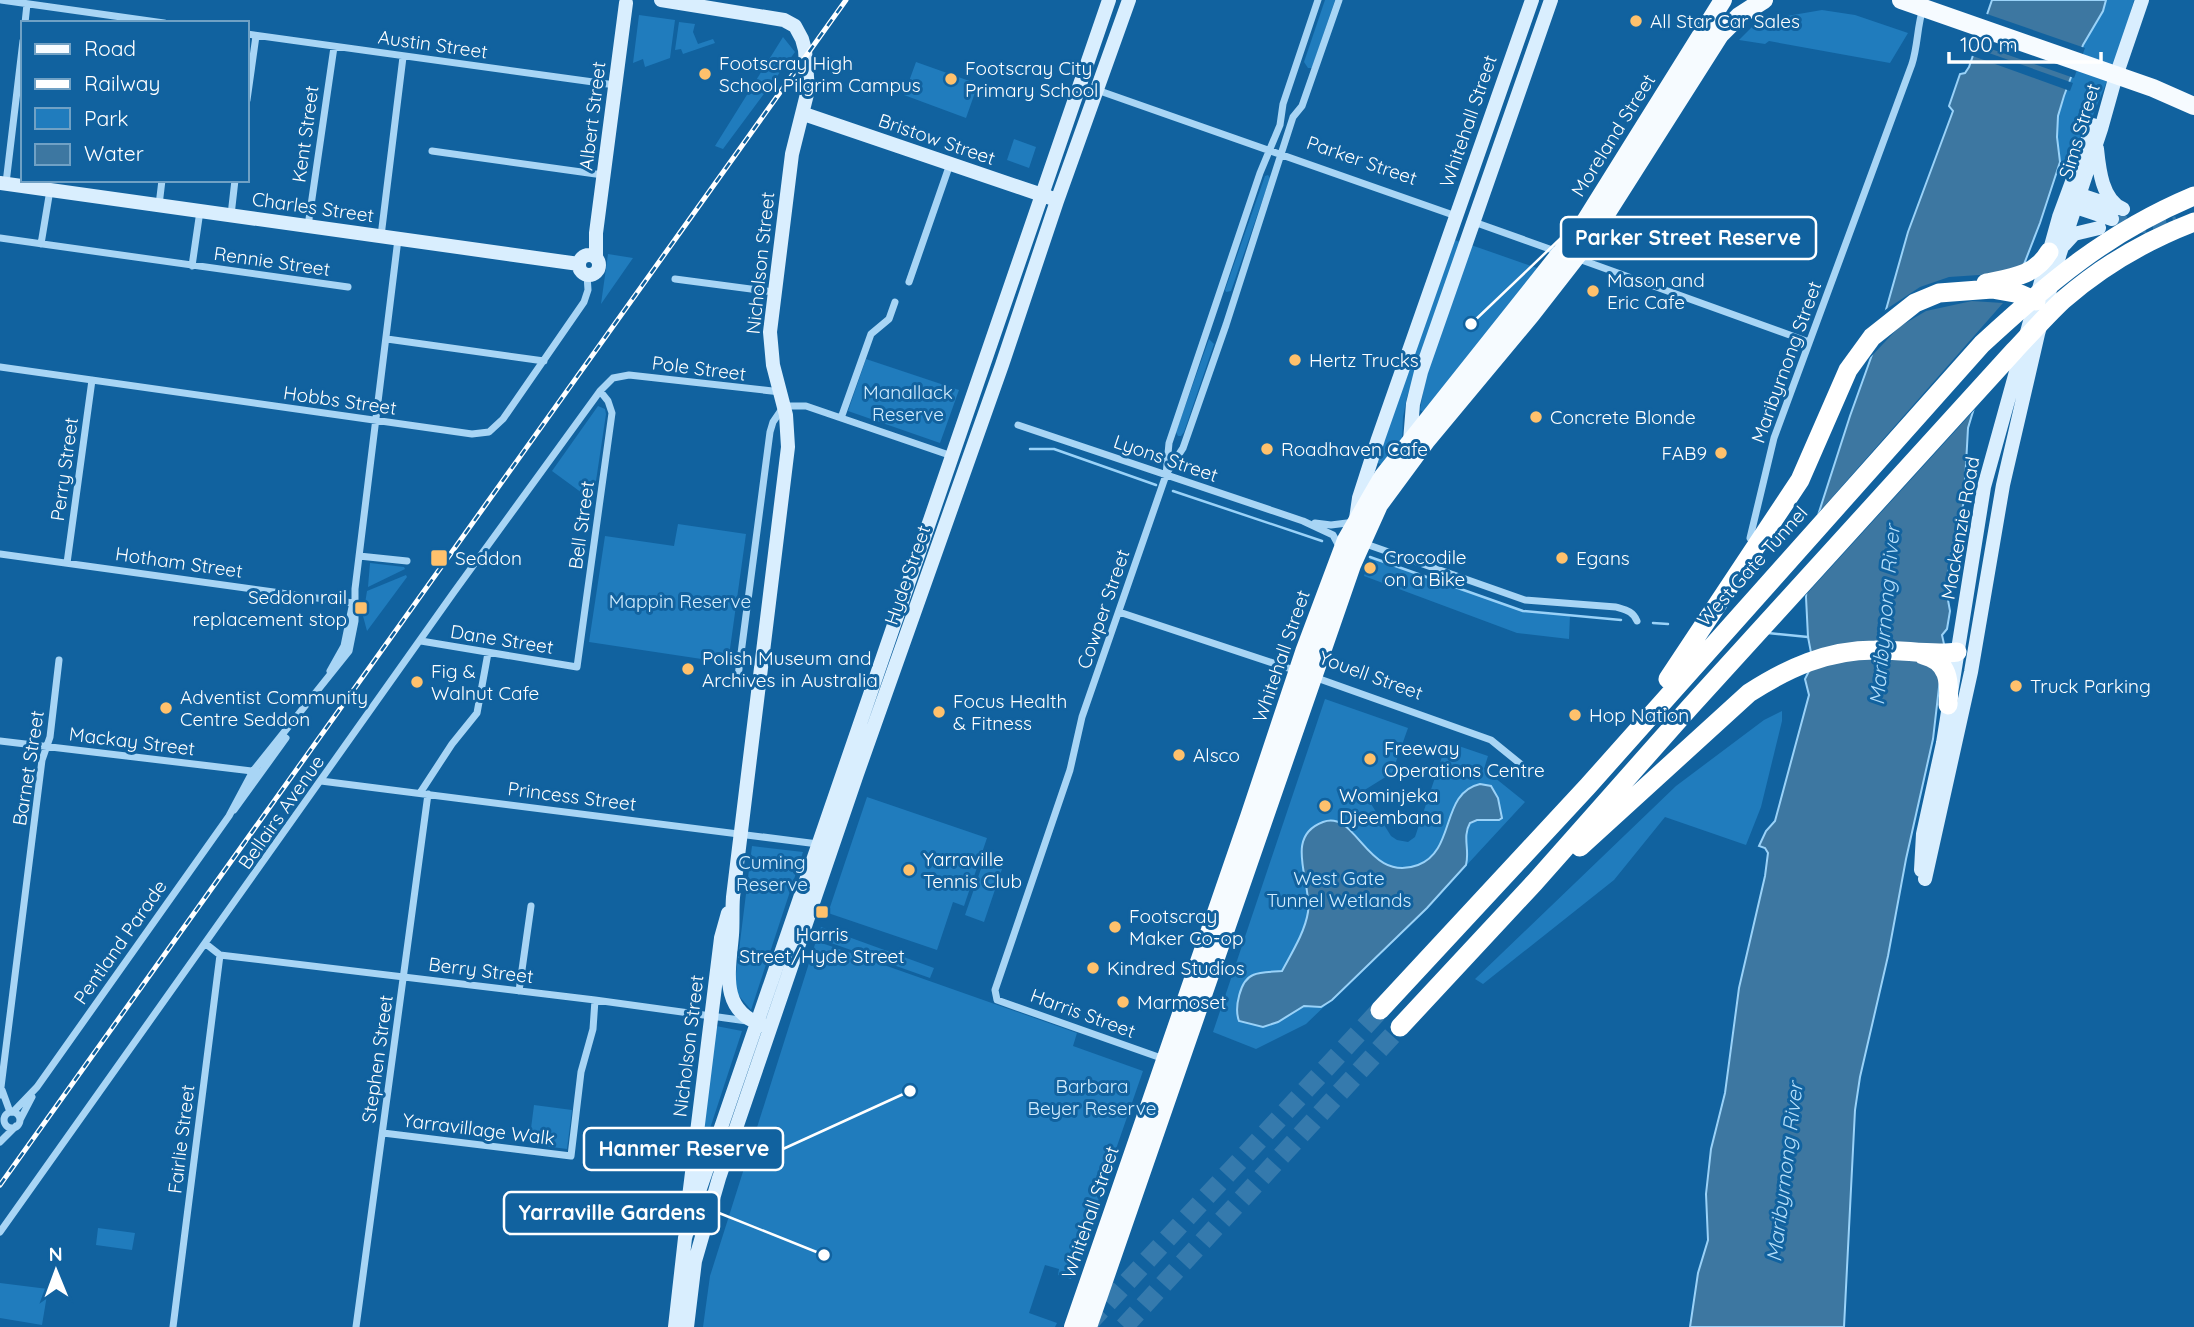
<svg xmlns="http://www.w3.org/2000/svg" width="2194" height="1327" viewBox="0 0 2194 1327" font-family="Quicksand,sans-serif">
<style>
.green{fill:#207cbd}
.water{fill:#3d77a1;stroke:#9ad2f8;stroke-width:2}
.pier{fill:#11629f}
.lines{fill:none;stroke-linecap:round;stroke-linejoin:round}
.stream{stroke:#9ad2f8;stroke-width:2.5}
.secondary-tunnel{stroke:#357aad;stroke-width:14;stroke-dasharray:14 7;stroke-linecap:butt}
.highway-tunnel{stroke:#357aad;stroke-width:19;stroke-dasharray:19 10;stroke-linecap:butt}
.street{stroke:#a8d5f5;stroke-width:7}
.secondary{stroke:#d9eefe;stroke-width:14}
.primary{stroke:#f6fbff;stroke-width:18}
.highway{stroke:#fff;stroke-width:19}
.rail-casing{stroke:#fff;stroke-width:5}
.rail{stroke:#11629f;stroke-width:2.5;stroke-dasharray:8;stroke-linecap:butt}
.poi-dot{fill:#ffc16c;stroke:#11629f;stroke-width:2.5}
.labels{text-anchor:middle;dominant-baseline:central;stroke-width:6;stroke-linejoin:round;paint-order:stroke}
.poi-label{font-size:19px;fill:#fff;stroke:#11629f;text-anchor:start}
.street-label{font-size:19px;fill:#fff;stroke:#11629f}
.park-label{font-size:19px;fill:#d1ecfe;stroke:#11629f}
.water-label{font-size:21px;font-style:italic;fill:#b5dffb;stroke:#11629f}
.leader{fill:none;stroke:#fff;stroke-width:2.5}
.callout-dot{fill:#fff;stroke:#11629f;stroke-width:2.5}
.callout{fill:#11629f;stroke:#fff;stroke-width:2.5}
.callout-label{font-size:21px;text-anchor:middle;font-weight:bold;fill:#fff}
</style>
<rect width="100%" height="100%" fill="#11629f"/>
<!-- green -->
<path class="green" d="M1325,0H1335L1312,68H1308L1304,62Z
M2106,0H2134L2119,52L2072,166L2060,162L2057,137L2058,116L2083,45L2103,11Z
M1822,10L1855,15L1908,33L1890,63L1769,41L1765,44L1739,40L1758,21Z
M639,15L675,20L670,58L645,67L643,59L633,63Z
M679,22L695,24L693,32L698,44L713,39L715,43L683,54L681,49L675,50Z
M783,37L795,52L723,149L715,146Z
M916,62L978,84L966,118L904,95Z
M1014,139L1036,147L1029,168L1007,160Z
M1268,175L1270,178L1231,291L1226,292L1225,290L1265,176Z
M1455,240L1460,242L1407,397L1403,417L1402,440L1382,465L1376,462L1382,443Z
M1471,245L1537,268L1540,272L1425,413L1420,410L1426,376Z
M608,254L633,258L601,304Z
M1209,339L1214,344L1184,432L1181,436H1178L1176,432Z
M866,359L959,390L940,443L848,411Z
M598,406L605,409L606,414L593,501L552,471Z
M678,524L746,534L728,663L589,642L605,536L674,546Z
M1370,557L1523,611L1570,615L1569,639L1517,633L1364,576Z
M370,563L404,567L405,569L368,587Z
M406,575L407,577L367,631L363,616L367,591Z
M1325,699L1408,728L1392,773L1363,791L1391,836L1397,840L1408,842L1415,837L1447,742L1488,756L1484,769L1525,802L1427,908L1306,1024L1256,1049L1213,1032Z
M1782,711V721L1761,807L1746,845L1665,817L1614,880L1483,984L1475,979L1676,786L1764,720Z
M867,797L987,838L964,906L953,902L937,950L828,913Z
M752,846L803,852L751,1010L734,990Z
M983,863L1002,869L984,922L965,915Z
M821,927L934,968L930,978L817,938Z
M816,941L1077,1033L1073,1046L1143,1071L1071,1279L1058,1275L1059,1269L1045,1265L1029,1313L1057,1323L1055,1327H703L710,1276Z
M716,1026L742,1031L698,1165Z
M534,1105L572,1110L567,1149L529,1144Z
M98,1228L135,1233L132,1250L96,1245Z
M0,1283L48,1289L42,1325L0,1318Z"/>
<!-- water -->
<path class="water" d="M1992,0H2106L2103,11L2083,45L2064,96L2058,116L2057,137L2060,162L2040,223L1995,339L1968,428L1964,501L1951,555L1946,589L1950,611L1947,629L1942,635L1944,644L1933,739L1906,859L1888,956L1860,1077L1855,1110L1844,1327H1690L1698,1273L1708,1240L1706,1194L1711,1149L1725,1093L1739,988L1765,876L1768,853L1765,848L1759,846L1766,831L1775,821L1809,695L1805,679L1813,663L1808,637L1806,597L1810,540L1850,416L1878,338L1908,232L1953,111L1949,106L1960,74L1965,73L1969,67Z
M1480,784L1491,786L1498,798L1502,818L1499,820H1477L1470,823C1462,837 1470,850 1466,865L1427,908L1332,1000L1321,1007L1304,1006L1278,1022L1263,1027L1239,1021C1234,1008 1240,980 1253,975C1261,971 1274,972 1282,971C1291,954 1305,932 1308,912C1312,881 1283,837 1323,822C1357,809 1367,884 1418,865C1456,851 1440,793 1480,784Z"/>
<!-- pier -->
<path class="pier" d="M1984,13L2085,48L2074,78L1974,43Z
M1972,47L2073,83L2070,91L1970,55Z
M2027,267L1999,340L1978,406L1803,598L1807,540L1813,519L2003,303L1972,301L1926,311L1899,327L1866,362L1882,312L1920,287L1949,277L1994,274Z"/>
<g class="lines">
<!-- stream -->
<path class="stream" d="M1030,449H1054L1156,485
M1173,491L1322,541
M1370,557L1523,611L1621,620
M1653,623L1668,624
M1768,633L1808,637"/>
<!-- secondary-tunnel -->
<path class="secondary-tunnel" d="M2112,219C2135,227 2153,229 2177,223"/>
<!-- highway-tunnel -->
<path class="highway-tunnel" d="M1088,1324L1380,1010
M1124,1327L1400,1027"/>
<!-- street -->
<path class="street" d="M1,0L164,23
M25,23L27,4
M247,34L615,85
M1097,90L1456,216
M247,100L256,36
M432,151L603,175
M6,183L23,41
M159,205L162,180
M231,215L235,180
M1474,222L1558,252
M308,226L334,47
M381,236L403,57
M0,238L348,287
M41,244L50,190
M1576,258L1809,342
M192,266L200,211
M675,279L774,292
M909,282L950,164
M387,339L544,361
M0,367L472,434L489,432L503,419L584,302L588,290L587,275
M841,418L871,334L889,319L895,302
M1018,425L1303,521L1333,535L1340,548
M1168,471L1183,448L1226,325L1293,117L1302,106L1339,0
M1315,523L1331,525L1355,522
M1750,538L1774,438L1912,64C1918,45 1917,27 1923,8
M1363,543L1525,600L1616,607C1626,610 1633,611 1637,621
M0,554L353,603
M359,556L407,561
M67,563L92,380
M1119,612L1297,671
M421,641L577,667L612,413L608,401L600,391
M330,671L344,646L352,607
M1314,677L1491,740L1523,766
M737,684L770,432L773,422L784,406H806L952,456
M0,741L261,772
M321,781L818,844
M420,793L452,744L477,713L488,653
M234,810L286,738
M206,944L220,955L595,1000L747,1021
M519,991L531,906
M1164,1059L997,1000L995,990L1070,770L1082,717L1166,475L1169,443L1260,173L1280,125L1283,104L1318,0
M2,1090L10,1112
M0,1095L42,760L50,737L59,660
M13,1112L37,1087L229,816L253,771L349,651L355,621V589L398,239
M4 1120a8 8 0 1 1 16 0a8 8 0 1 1-16 0Z
M20,1120L32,1097
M383,1133L571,1156L581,1072L593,1029L595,1000
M0,1142L16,1126
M0,1232L454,592L600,391L613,378L629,375L781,392
M173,1327L220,955
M356,1327L428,794"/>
<!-- secondary -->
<path class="secondary" d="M661,0L784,20L795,26L802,39L805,50L808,90L792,154L770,332L773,365L786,415L788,447L733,897C732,910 733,923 732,935C729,971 719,1011 763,1025
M804,114L1051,198
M2097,149C2099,169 2102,200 2123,209
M0,183L579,264
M2071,192L2119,208
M2067,204L2112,219
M2064,245L2074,234L2099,228
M579 265a10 10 0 1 1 20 0a10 10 0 1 1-20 0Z
M596,258V233L626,3
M1410,441L1413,404L1421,372L1551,0
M1356,519L1359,498L1378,439L1532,0
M1921,870L1923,834L1943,743L1984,487L2059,217L2093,125
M1925,879L1971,672L2003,485L2038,334L2060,253L2101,129L2115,79L2142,0
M688,1205L721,938L728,913
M675,1327L685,1238L694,1206L1109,0
M687,1327L695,1261L719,1178L857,774L1002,365L1057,201L1129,0"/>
<!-- primary -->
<path class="primary" d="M1901,0L2153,88L2194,106
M1073,1327L1249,817L1304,652L1346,540L1383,476L1582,226L1723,0
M1088,1327L1352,565L1379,505L1427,440L1531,315L1591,238L1720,35L1739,16L1764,0"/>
<!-- highway -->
<path class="highway" d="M1986,283C2011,278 2035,276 2049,252
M1923,655C1949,661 1950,682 1948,705
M1668,679L1800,480L1848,370L1872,337L1915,303L1939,293L1992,289L2020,294L2036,301
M1580,847L1749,693C1788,668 1827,650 1875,650C1902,649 1931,656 1957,652
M1380,1010L1588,786L1982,344C2049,282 2108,232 2194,196
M1400,1027L1535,882L1690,707L2014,351C2030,334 2046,316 2063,300C2101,267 2147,240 2194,222"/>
<!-- rail casing -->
<g class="rail-casing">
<path id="rail" d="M0,1185L846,0"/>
</g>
<!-- rail -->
<use href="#rail" class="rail"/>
</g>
<!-- markers -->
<g class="poi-dot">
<circle cx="1636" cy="21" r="7"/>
<circle cx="705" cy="74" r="7"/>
<circle cx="951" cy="79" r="7"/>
<circle cx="1593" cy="291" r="7"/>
<circle cx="1295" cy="360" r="7"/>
<circle cx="1536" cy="417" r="7"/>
<circle cx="1267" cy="449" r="7"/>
<circle cx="1721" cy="453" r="7"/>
<rect x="430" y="549" width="18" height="18" rx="3.5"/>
<circle cx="1562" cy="558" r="7"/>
<circle cx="1370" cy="568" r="7"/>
<rect x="354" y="601" width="14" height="14" rx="3.5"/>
<circle cx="688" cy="669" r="7"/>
<circle cx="417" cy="682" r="7"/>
<circle cx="2016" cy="686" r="7"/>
<circle cx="166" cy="708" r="7"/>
<circle cx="939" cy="712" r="7"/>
<circle cx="1575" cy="715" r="7"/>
<circle cx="1179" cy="755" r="7"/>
<circle cx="1370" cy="759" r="7"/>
<circle cx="1325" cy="806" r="7"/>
<circle cx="909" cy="870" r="7"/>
<rect x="815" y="905" width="14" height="14" rx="3.5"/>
<circle cx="1115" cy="927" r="7"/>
<circle cx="1093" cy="968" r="7"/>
<circle cx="1123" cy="1002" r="7"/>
</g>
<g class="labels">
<!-- poi labels -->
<g class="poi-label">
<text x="1650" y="21">All Star Car Sales</text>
<text x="719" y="63">Footscray High<tspan x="719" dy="22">School Pilgrim Campus</tspan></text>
<text x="965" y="68">Footscray City<tspan x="965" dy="22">Primary School</tspan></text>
<text x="1607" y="280">Mason and<tspan x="1607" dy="22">Eric Cafe</tspan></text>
<text x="1309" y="360">Hertz Trucks</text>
<text x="1550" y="417">Concrete Blonde</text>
<text x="1281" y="449">Roadhaven Cafe</text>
<text x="1707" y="453" text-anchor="end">FAB9</text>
<text x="1384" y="557">Crocodile<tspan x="1384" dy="22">on a Bike</tspan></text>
<text x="455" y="558">Seddon</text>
<text x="1576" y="558">Egans</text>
<text x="347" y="597" text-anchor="end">Seddon rail<tspan x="347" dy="22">replacement stop</tspan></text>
<text x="702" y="658">Polish Museum and<tspan x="702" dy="22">Archives in Australia</tspan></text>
<text x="431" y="671">Fig &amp;<tspan x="431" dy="22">Walnut Cafe</tspan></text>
<text x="2030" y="686">Truck Parking</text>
<text x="180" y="697">Adventist Community<tspan x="180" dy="22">Centre Seddon</tspan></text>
<text x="953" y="701">Focus Health<tspan x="953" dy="22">&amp; Fitness</tspan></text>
<text x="1589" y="715">Hop Nation</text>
<text x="1384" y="748">Freeway<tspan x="1384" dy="22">Operations Centre</tspan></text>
<text x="1193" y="755">Alsco</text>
<text x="1339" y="795">Wominjeka<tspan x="1339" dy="22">Djeembana</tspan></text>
<text x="923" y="859">Yarraville<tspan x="923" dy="22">Tennis Club</tspan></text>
<text x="1129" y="916">Footscray<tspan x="1129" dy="22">Maker Co-op</tspan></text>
<text x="822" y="934" text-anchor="middle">Harris<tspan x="822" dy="22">Street/Hyde Street</tspan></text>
<text x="1107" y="968">Kindred Studios</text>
<text x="1137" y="1002">Marmoset</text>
</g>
<!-- street labels -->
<g class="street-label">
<text transform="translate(433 44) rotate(8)">Austin Street</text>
<text transform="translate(592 116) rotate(-83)">Albert Street</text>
<text transform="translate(1468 121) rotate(-71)">Whitehall Street</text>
<text transform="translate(2079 131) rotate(-73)">Sims Street</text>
<text transform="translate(305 134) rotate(-82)">Kent Street</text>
<text transform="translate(1613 135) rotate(-58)">Moreland Street</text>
<text transform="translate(937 139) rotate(19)">Bristow Street</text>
<text transform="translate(1362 160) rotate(19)">Parker Street</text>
<text transform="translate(313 207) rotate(8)">Charles Street</text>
<text transform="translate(272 261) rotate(8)">Rennie Street</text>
<text transform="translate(760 263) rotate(-84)">Nicholson Street</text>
<text transform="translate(1786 362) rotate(-70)">Maribyrnong Street</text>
<text transform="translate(699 368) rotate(7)">Pole Street</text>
<text transform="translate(340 400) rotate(8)">Hobbs Street</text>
<text transform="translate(1166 458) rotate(19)">Lyons Street</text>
<text transform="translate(64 469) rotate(-82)">Perry Street</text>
<text transform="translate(581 525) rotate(-82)">Bell Street</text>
<text transform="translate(1960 528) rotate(-80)">Mackenzie Road</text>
<text transform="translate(179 562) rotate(8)">Hotham Street</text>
<text transform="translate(1752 566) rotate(-48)">West Gate Tunnel</text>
<text transform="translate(907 575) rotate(-71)">Hyde Street</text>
<text transform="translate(1103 609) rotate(-71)">Cowper Street</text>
<text transform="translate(502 639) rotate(9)">Dane Street</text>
<text transform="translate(1281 656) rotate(-71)">Whitehall Street</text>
<text transform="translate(1371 675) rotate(20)">Youell Street</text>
<text transform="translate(132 741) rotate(7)">Mackay Street</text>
<text transform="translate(28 768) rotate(-81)">Barnet Street</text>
<text transform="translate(572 796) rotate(7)">Princess Street</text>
<text transform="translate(281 812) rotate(-55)">Bellairs Avenue</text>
<text transform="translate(120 942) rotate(-55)">Pentland Parade</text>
<text transform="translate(481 970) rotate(7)">Berry Street</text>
<text transform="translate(1083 1013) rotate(20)">Harris Street</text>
<text transform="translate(688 1046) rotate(-83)">Nicholson Street</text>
<text transform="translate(377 1059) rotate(-82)">Stephen Street</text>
<text transform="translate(479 1129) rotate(7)">Yarravillage Walk</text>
<text transform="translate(181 1139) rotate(-83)">Fairlie Street</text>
<text transform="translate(1090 1212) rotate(-71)">Whitehall Street</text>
</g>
<!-- park labels -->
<g class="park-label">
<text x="908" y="392">Manallack<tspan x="908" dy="22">Reserve</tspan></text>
<text x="680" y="601">Mappin Reserve</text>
<text x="772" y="862">Cuming<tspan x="772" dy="22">Reserve</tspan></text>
<text x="1339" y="878">West Gate<tspan x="1339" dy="22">Tunnel Wetlands</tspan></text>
<text x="1092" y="1086">Barbara<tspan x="1092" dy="22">Beyer Reserve</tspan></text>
</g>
<!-- water labels -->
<g class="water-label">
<text transform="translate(1884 615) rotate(-85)">Maribyrnong River</text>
<text transform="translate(1784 1172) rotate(-83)">Maribyrnong River</text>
</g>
</g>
<!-- callouts -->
<path class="leader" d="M1471 324L1561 238M910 1091L783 1149M824 1255L719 1213"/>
<g class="callout-dot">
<circle cx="1471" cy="324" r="7"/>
<circle cx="910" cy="1091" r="7"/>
<circle cx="824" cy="1255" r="7"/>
</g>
<g class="callout">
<rect x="1561" y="217" width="255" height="42" rx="7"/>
<rect x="584" y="1128" width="199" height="42" rx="7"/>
<rect x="504" y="1192" width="215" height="42" rx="7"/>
</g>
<g class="callout-label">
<text x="1688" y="245">Parker Street Reserve</text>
<text x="684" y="1156">Hanmer Reserve</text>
<text x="612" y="1220">Yarraville Gardens</text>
</g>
<!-- legend -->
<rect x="21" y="21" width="228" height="161" fill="#11629f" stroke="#70a1c5" stroke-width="2"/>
<rect x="35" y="44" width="35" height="10" fill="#f6fbff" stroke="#70a1c5" stroke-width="2"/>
<text x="84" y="56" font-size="21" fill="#ffffff">Road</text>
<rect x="35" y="79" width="35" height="10" fill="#ffffff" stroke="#70a1c5" stroke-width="2"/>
<text x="84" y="91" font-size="21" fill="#ffffff">Railway</text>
<rect x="35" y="108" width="35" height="21" fill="#207cbd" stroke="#70a1c5" stroke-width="2"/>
<text x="84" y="126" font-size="21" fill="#ffffff">Park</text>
<rect x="35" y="144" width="35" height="21" fill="#3d77a1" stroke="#70a1c5" stroke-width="2"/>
<text x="84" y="161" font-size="21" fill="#ffffff">Water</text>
<!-- north arrow -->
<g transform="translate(56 1271) rotate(359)" stroke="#11629f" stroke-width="5" paint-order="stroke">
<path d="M0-5L12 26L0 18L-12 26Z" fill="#ffffff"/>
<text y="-10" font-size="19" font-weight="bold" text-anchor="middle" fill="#ffffff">N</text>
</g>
<!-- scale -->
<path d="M1949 52v10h152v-10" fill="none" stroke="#ffffff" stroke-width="3.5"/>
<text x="1960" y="52" font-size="21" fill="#ffffff" stroke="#11629f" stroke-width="5" paint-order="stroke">100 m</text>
</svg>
